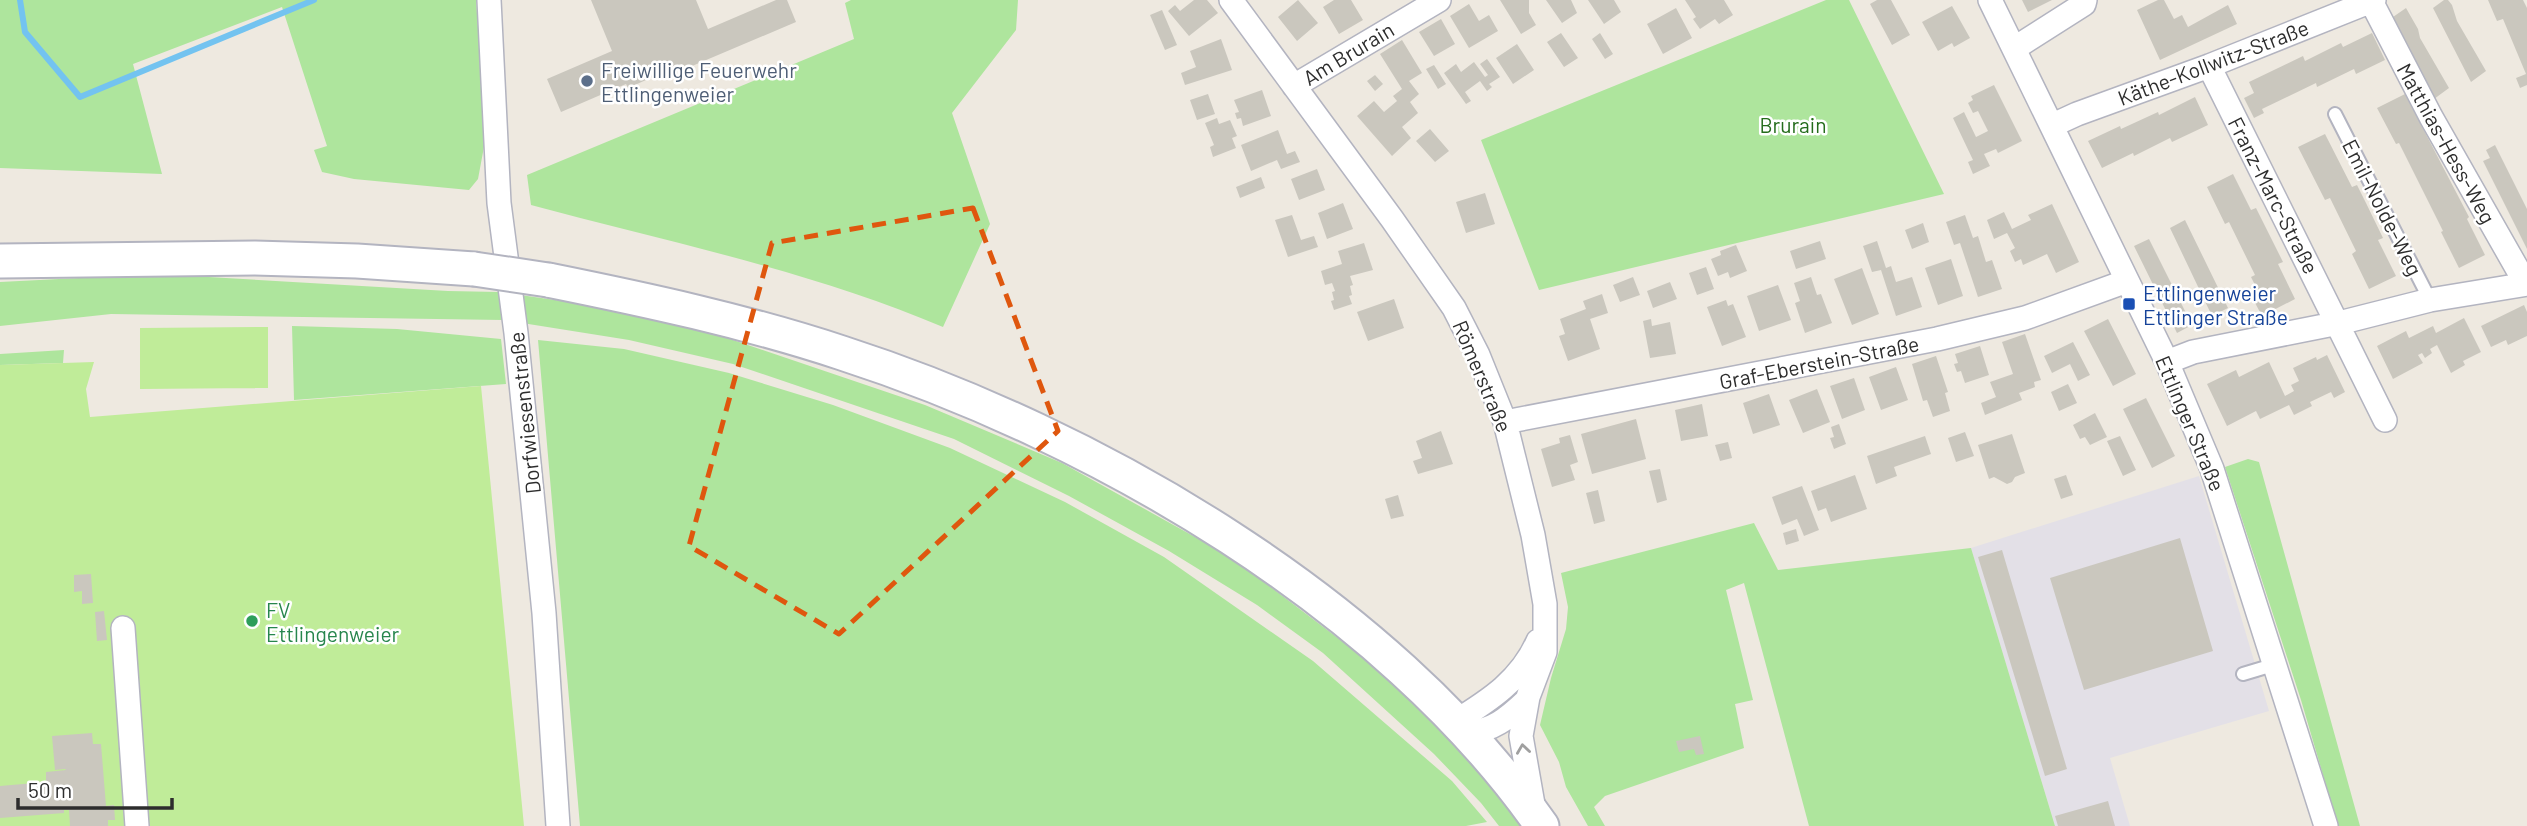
<svg xmlns="http://www.w3.org/2000/svg" width="2527" height="826" viewBox="0 0 2527 826" font-family="Barlow,sans-serif">
<style>
.industrial{fill:#e3e0e7}
.green{fill:#aee59d}
.pitch{fill:#c0ec99}
.lines{fill:none;stroke-linecap:round;stroke-linejoin:round}
.stream{stroke:#73c3f0;stroke-width:6}
.building{fill:#cac7be}
.lane-casing{stroke:#b3b4c0;stroke-width:16}
.street-casing{stroke:#b3b4c0;stroke-width:26}
.secondary-casing{stroke:#b3b4c0;stroke-width:37}
.lane{stroke:#fff;stroke-width:12}
.street{stroke:#fff;stroke-width:23}
.secondary{stroke:#fff;stroke-width:33}
.secondary-bridge-casing{stroke:#b3b4c0;stroke-width:37;stroke-linecap:butt}
.secondary-bridge{stroke:#fff;stroke-width:33}
.oneway{stroke:#a0a0a0}
.marked{fill:none;stroke:#df570e;stroke-width:5;stroke-dasharray:14 9;stroke-linejoin:round}
.service-dot{fill:#5c6f8a;stroke:#fff;stroke-width:2.5}
.transit-dot{fill:#1a4fb4;stroke:#fff;stroke-width:2.5}
.leisure-dot{fill:#2e9e5b;stroke:#fff;stroke-width:2.5}
.labels{text-anchor:middle;dominant-baseline:central;stroke-width:5;stroke-linejoin:round;paint-order:stroke}
.street-label{font-size:21px;fill:#2d2d2d;stroke:#fff}
.service-label{font-size:21px;fill:#4e5e75;stroke:#fff;text-anchor:start}
.park-label{font-size:21px;fill:#246c1b;stroke:#fff}
.transit-label{font-size:21px;fill:#164399;stroke:#fff;text-anchor:start}
.leisure-label{font-size:21px;fill:#27864d;stroke:#fff;text-anchor:start}
</style>
<rect width="100%" height="100%" fill="#eee9e0"/>
<!-- industrial -->
<path class="industrial" d="M2199,476L2269,711L2110,758L2130,826H2055L1971,548Z"/>
<!-- green -->
<path class="green" d="M0,0H476L486,136L478,179L469,190L354,179L322,172L314,150L327,146L282,7L133,64L162,174L0,168Z
M851,0H1018L1016,30L952,113L990,224L943,327C811,271 669,242 531,205L527,175L854,39L845,3Z
M1826,0H1849L1944,194L1539,290L1481,140Z
M157,274L448,291L499,292L576,303L683,323L925,405L1062,463L1231,557L1351,648L1402,693L1448,735L1523,826H1499L1481,803L1434,754L1323,653L1257,605L1169,551L1069,496L954,439L733,364L629,340L503,320L111,314L0,326V282Z
M292,326L397,329L501,339L506,384L294,400Z
M538,340L624,349L729,373L833,405L950,448L1065,502L1164,557L1313,661L1452,781L1487,822L1466,826H580Z
M64,350L63,363L0,365V354Z
M2248,459L2259,462L2360,826H2338L2301,700L2225,467Z
M1754,523L1778,570L1971,548L2055,826H1809L1744,583L1726,590L1753,700L1735,704L1744,748L1605,796L1594,807L1605,826H1588L1566,787L1559,762L1540,725L1551,678L1566,629L1568,607L1561,573Z"/>
<!-- pitch -->
<path class="pitch" d="M268,327V388L140,389V328Z
M94,362L86,389L90,417L481,386L524,826H0V365Z"/>
<g class="lines">
<!-- stream -->
<path class="stream" d="M20,0L25,32L80,97L314,0"/>
</g>
<!-- building -->
<path class="building" d="M591,0H696L708,29L776,0H787L796,22L685,69L682,64L628,88L626,84L561,112L547,79L612,51Z
M1194,0H1207L1218,13L1189,36L1168,11L1175,5L1180,11Z
M1298,0L1318,23L1297,41L1278,17Z
M1334,0H1351L1363,20L1339,34L1323,7Z
M1500,0H1529V13L1536,25L1521,34Z
M1546,0H1571L1577,13L1562,23Z
M1588,0H1614L1621,12L1604,24Z
M1685,0H1724L1733,15L1719,24L1715,19L1700,29L1693,19L1696,17Z
M1877,0H1891L1910,35L1892,45L1870,4Z
M2022,0H2052L2028,12Z
M2158,0H2164L2174,19L2182,15L2188,27L2228,5L2237,24L2160,60L2137,10Z
M2444,0H2448L2452,5L2457,21L2486,71L2471,82L2433,8Z
M2488,0H2523L2527,8V85L2520,88L2516,78L2526,74L2503,19L2497,21Z
M1469,4L1479,21L1489,15L1498,31L1469,48L1450,16Z
M1952,6L1970,38L1954,47L1952,43L1938,51L1922,22Z
M1676,8L1692,38L1663,54L1647,24Z
M2406,8L2418,29L2420,38L2449,88L2434,99L2393,17Z
M1162,10L1177,45L1165,50L1150,15Z
M1441,19L1455,44L1434,56L1419,32Z
M1561,33L1578,58L1564,67L1547,42Z
M1600,33L1613,54L1605,59L1592,39Z
M2372,33L2385,60L2356,74L2354,69L2317,87L2316,83L2262,109L2264,113L2254,118L2244,98L2254,93L2249,82L2303,56L2305,61L2341,43L2343,47Z
M1221,39L1232,70L1185,85L1181,73L1196,67L1190,51Z
M1402,40L1422,73L1409,81L1419,94L1410,102L1418,113L1402,127L1411,138L1392,156L1357,116L1374,101L1384,112L1397,101L1393,96L1402,89L1380,54Z
M1517,44L1534,70L1513,84L1496,58Z
M1487,59L1500,77L1489,84L1492,87L1487,91L1480,81L1465,92L1471,101L1466,104L1444,73L1456,64L1461,72L1474,62L1485,77L1488,75L1480,64Z
M1434,65L1446,84L1438,89L1426,69Z
M1375,75L1383,84L1375,91L1367,81Z
M1994,85L2022,141L1998,153L1996,149L1984,154L1990,166L1973,174L1968,162L1973,160L1953,118L1964,112L1976,137L1988,131L1978,111L1973,113L1968,103L1973,100L1971,96Z
M1262,90L1271,116L1243,126L1241,118L1237,119L1235,113L1239,112L1234,100Z
M1208,94L1215,114L1197,120L1190,100Z
M2405,94L2469,217L2467,219L2485,255L2459,268L2441,232L2443,231L2399,143L2396,144L2377,108Z
M2195,97L2208,125L2172,142L2170,138L2134,156L2133,153L2102,168L2088,141L2120,126L2121,129L2158,112L2159,115Z
M1217,118L1219,124L1230,120L1237,136L1232,138L1236,148L1213,157L1210,147L1214,145L1205,123Z
M1430,129L1449,151L1435,162L1416,141Z
M1278,130L1287,154L1295,151L1300,162L1281,169L1277,160L1251,171L1241,145Z
M2325,134L2352,187L2357,185L2366,203L2383,238L2378,240L2396,276L2369,289L2352,254L2356,251L2330,198L2325,200L2298,147Z
M2495,145L2527,209V249L2483,161L2490,158L2486,150Z
M1317,169L1325,190L1299,200L1291,179Z
M2233,174L2251,210L2256,208L2283,262L2278,264L2295,299L2262,316L2253,299L2260,295L2251,277L2255,275L2229,222L2225,224L2207,187Z
M1261,177L1265,188L1240,198L1236,187Z
M1485,193L1495,224L1466,233L1456,202Z
M1343,203L1353,229L1327,239L1318,213Z
M2052,204L2079,262L2056,273L2047,254L2023,265L2021,259L2015,262L2010,251L2015,248L2007,233L1994,239L1987,220L2004,212L2012,229L2031,220L2028,215Z
M1292,215L1301,240L1314,236L1318,247L1288,257L1275,220Z
M1965,215L1973,238L1978,236L1986,262L1992,260L2002,289L1978,297L1960,243L1954,245L1946,222Z
M2185,220L2228,308L2212,316L2170,228Z
M1923,223L1929,242L1912,249L1905,230Z
M2149,239L2192,325L2177,333L2134,246Z
M1820,241L1826,259L1796,269L1790,251Z
M1877,241L1886,268L1891,266L1896,282L1912,277L1922,307L1896,316L1881,270L1872,272L1863,246Z
M1364,243L1373,270L1350,276L1353,285L1350,286L1352,295L1349,296L1352,304L1334,310L1331,301L1334,300L1332,292L1335,291L1332,283L1325,285L1321,271L1342,264L1338,251Z
M1736,245L1747,271L1730,278L1728,272L1718,276L1711,259L1721,255L1720,251Z
M1951,259L1963,296L1938,305L1925,268Z
M1706,267L1714,289L1697,295L1689,273Z
M1862,268L1879,314L1852,325L1834,279Z
M1633,277L1640,295L1620,302L1613,285Z
M1811,277L1817,295L1821,294L1832,323L1805,333L1795,303L1800,301L1794,283Z
M1670,282L1677,299L1653,308L1647,291Z
M1778,285L1791,320L1759,331L1747,296Z
M1602,294L1608,313L1590,319L1600,349L1568,361L1559,336L1565,334L1560,319L1586,309L1583,301Z
M1394,299L1404,328L1368,341L1357,312Z
M1726,300L1728,306L1733,304L1746,337L1722,346L1707,307Z
M2524,305L2527,312V336L2508,345L2506,340L2491,347L2481,326Z
M2464,318L2481,352L2463,361L2465,365L2451,373L2437,345L2430,349L2432,353L2425,358L2422,353L2418,355L2423,363L2393,379L2377,346L2406,331L2409,338L2433,326L2436,333Z
M1651,319L1652,326L1670,322L1676,354L1650,358L1643,321Z
M2108,319L2136,374L2113,386L2084,331Z
M2025,334L2041,380L2034,382L2035,387L2019,393L2022,400L1985,415L1981,403L1996,397L1990,382L2013,374L2002,342Z
M2073,342L2090,375L2078,381L2070,364L2052,373L2044,356Z
M1980,346L1989,375L1965,383L1961,371L1957,372L1954,364L1958,363L1955,354Z
M2327,355L2345,392L2334,398L2331,392L2310,402L2312,406L2294,415L2289,405L2260,419L2256,411L2227,426L2207,384L2236,370L2239,377L2269,362L2285,396L2294,391L2291,385L2299,381L2293,368L2316,357L2317,360Z
M1936,356L1948,392L1945,393L1950,411L1933,417L1927,400L1923,401L1912,364Z
M1896,367L1908,400L1881,410L1869,377Z
M1854,378L1865,410L1842,419L1830,386Z
M2068,384L2077,403L2059,411L2051,392Z
M1817,389L1830,422L1803,433L1789,400Z
M1769,394L1780,425L1753,434L1743,403Z
M2146,398L2175,456L2152,468L2123,409Z
M1702,404L1708,436L1681,441L1675,410Z
M2095,413L2107,437L2090,445L2085,437L2080,439L2073,425Z
M1636,419L1646,459L1592,474L1581,434Z
M1839,424L1846,444L1834,449L1830,438L1834,437L1831,427Z
M1441,431L1453,464L1418,474L1413,461L1422,458L1416,441Z
M1965,432L1974,456L1956,462L1948,438Z
M2012,434L2025,473L2015,477L2012,482L2007,484L1994,477L1989,479L1978,445Z
M1570,435L1578,462L1570,465L1575,480L1552,487L1541,449L1560,443L1559,438Z
M1925,436L1931,454L1894,467L1897,476L1876,484L1867,456Z
M2120,436L2136,470L2123,476L2107,441Z
M1728,442L1732,458L1720,461L1715,445Z
M1660,469L1667,500L1657,503L1649,471Z
M1855,475L1867,509L1831,522L1826,508L1818,511L1811,491Z
M2066,475L2073,495L2061,499L2054,479Z
M1802,486L1819,530L1804,536L1797,519L1782,525L1772,497Z
M1598,490L1605,521L1594,524L1586,493Z
M1398,495L1404,516L1391,519L1385,499Z
M1796,529L1799,541L1786,545L1783,533Z
M2180,538L2213,651L2084,690L2050,578Z
M2002,550L2067,769L2045,776L1978,557Z
M91,574L93,603L82,604V591L74,592V575Z
M104,611L107,640L97,641L95,612Z
M92,733L93,744H101L106,806L114,805L115,820H108V826H70L69,810H64V813L0,818V786L46,782V772L66,770L65,769L55,770L52,736Z
M1700,736L1704,754L1696,755L1694,749L1679,752L1676,741Z
M2108,801L2115,826H2058L2055,816Z"/>
<g class="lines">
<!-- lane casing -->
<g class="lane-casing">
<path id="lane" d="M2335,114L2430,300
M2243,674L2273,665"/>
</g>
<!-- street casing -->
<g class="street-casing">
<path id="street" d="M489,0L499,203L516,333L544,613L558,826
M1231,0L1392,219L1454,308L1478,355L1505,422L1533,535L1545,604V652L1528,697L1521,736L1534,810
M1990,0L2167,362L2212,469L2326,826
M2371,1L2431,117L2526,284
M2015,48L2084,4L2085,0
M2209,66L2385,420
M1294,86L1439,0
M2053,125L2077,114L2209,66L2374,0
M2167,362L2193,352L2339,323L2430,300L2527,284
M1505,422L1937,339L2025,318L2127,281
M123,628L137,826
M1456,721C1490,700 1521,680 1538,641
M1466,732C1491,733 1509,717 1527,700"/>
</g>
<!-- secondary casing -->
<g class="secondary-casing">
<path id="secondary" d="M0,261L255,258L357,261L474,269
M548,280C647,300 745,321 842,353C1096,435 1387,604 1542,826"/>
</g>
<!-- lane -->
<use href="#lane" class="lane"/>
<!-- street -->
<use href="#street" class="street"/>
<!-- secondary -->
<use href="#secondary" class="secondary"/>
<!-- secondary-bridge casing -->
<g class="secondary-bridge-casing">
<path id="secondary-bridge" d="M474,269L548,280"/>
</g>
<!-- secondary-bridge -->
<use href="#secondary-bridge" class="secondary-bridge"/>
</g>
<!-- one-way arrows -->
<defs><path id="oneway-chevron" d="M-2-3.5L2.5 0L-2 3.5" fill="none" stroke-width="1.6" stroke-linecap="round" stroke-linejoin="round" transform="scale(1.75)"/></defs>
<use class="oneway" href="#oneway-chevron" transform="translate(1523 749) rotate(-98)"/>
<!-- marked area -->
<path class="marked" d="M973,208L1058,431L839,634L689,546L772,243Z"/>
<!-- markers -->
<circle class="service-dot" cx="587" cy="81" r="7"/>
<rect class="transit-dot" x="2122" y="297" width="14" height="14" rx="3.5"/>
<circle class="leisure-dot" cx="252" cy="621" r="7"/>
<g class="labels">
<!-- street labels -->
<g class="street-label">
<text transform="translate(1348 53) rotate(-31)">Am Brurain</text>
<text transform="translate(2213 62) rotate(-21)">Käthe-Kollwitz-Straße</text>
<text transform="translate(2447 143) rotate(61)">Matthias-Hess-Weg</text>
<text transform="translate(2274 195) rotate(63)">Franz-Marc-Straße</text>
<text transform="translate(2383 207) rotate(63)">Emil-Nolde-Weg</text>
<text transform="translate(1819 362) rotate(-11)">Graf-Eberstein-Straße</text>
<text transform="translate(1483 376) rotate(67)">Römerstraße</text>
<text transform="translate(524 413) rotate(-96)">Dorfwiesenstraße</text>
<text transform="translate(2191 423) rotate(67)">Ettlinger Straße</text>
</g>
<!-- service labels -->
<g class="service-label">
<text x="601" y="69">Freiwillige Feuerwehr<tspan x="601" dy="24">Ettlingenweier</tspan></text>
</g>
<!-- park labels -->
<g class="park-label">
<text x="1793" y="124">Brurain</text>
</g>
<!-- transit labels -->
<g class="transit-label">
<text x="2143" y="292">Ettlingenweier<tspan x="2143" dy="24">Ettlinger Straße</tspan></text>
</g>
<!-- leisure labels -->
<g class="leisure-label">
<text x="266" y="609">FV<tspan x="266" dy="24">Ettlingenweier</tspan></text>
</g>
</g>
<!-- scale -->
<path d="M18 798v10h154v-10" fill="none" stroke="#2d2d2d" stroke-width="3.5"/>
<text x="28" y="798" font-size="21" fill="#2d2d2d" stroke="#ffffff" stroke-width="5" paint-order="stroke">50 m</text>
</svg>
